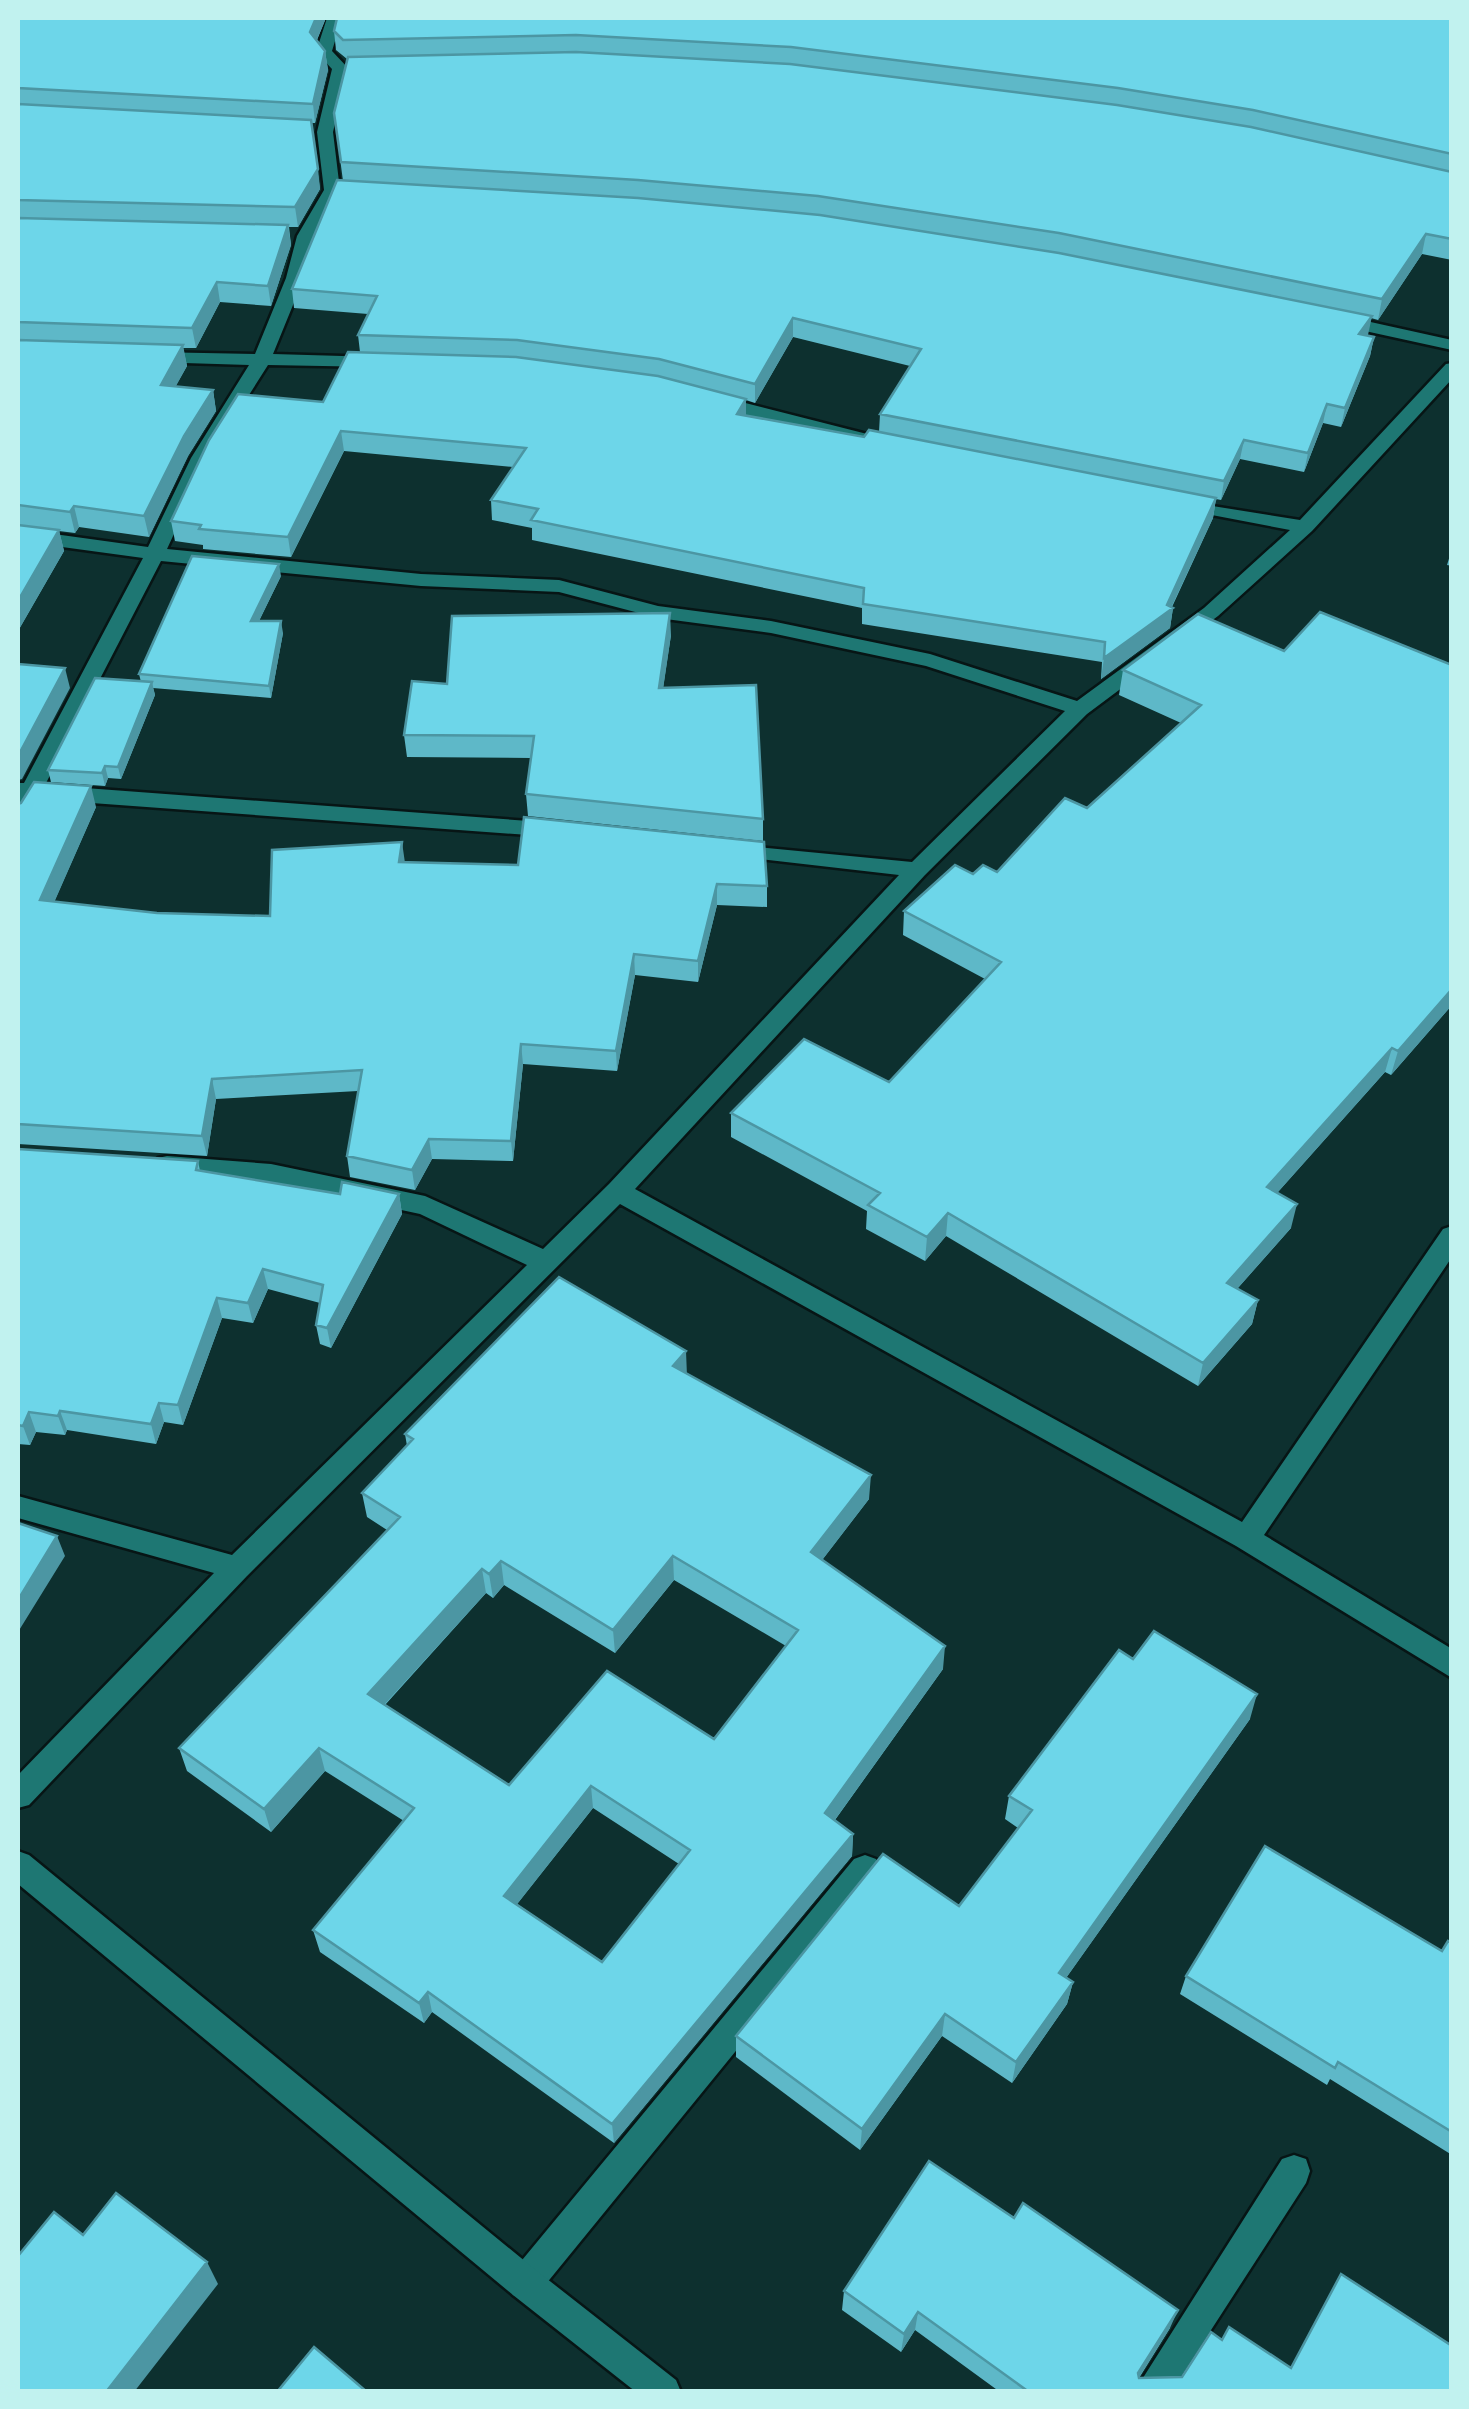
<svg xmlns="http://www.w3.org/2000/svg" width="1469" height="2409" viewBox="0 0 1469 2409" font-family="Jost,sans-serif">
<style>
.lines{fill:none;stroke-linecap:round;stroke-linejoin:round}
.service-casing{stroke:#071515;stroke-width:5}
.minor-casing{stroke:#071515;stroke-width:5}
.service{fill:#1e7773;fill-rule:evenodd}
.minor{fill:#1e7773;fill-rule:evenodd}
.wall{fill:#5eb8c8;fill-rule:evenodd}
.shaded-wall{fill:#4c96a3}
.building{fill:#6dd6e9;stroke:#4c96a3;stroke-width:2.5;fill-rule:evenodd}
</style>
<rect width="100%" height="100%" fill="#0d302f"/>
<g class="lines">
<!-- service casing -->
<g class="service-casing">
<path id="service" d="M865,1855L876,1859L880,1869L876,1879L537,2295L525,2300L513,2295L508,2283L513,2271L854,1859Z
M1294,2155L1306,2159L1310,2171L1306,2183L1171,2392H1134L1282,2159Z"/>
</g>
<!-- minor casing -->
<g class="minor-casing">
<path id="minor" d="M327,18H342L332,51L348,68L333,132L340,190L315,236L304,278L273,354L377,357L386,362L377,367L268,365L209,458L167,549L421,574L559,580L658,606L771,621L930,654L1077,701L1204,608L1290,530L1175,508V500L1300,520L1446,364L1452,363V379L1312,531L1218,616L1087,714L925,875L635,1189L1242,1522L1443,1229L1452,1226V1257L1264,1535L1452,1649V1678L1236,1546L620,1204L247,1576L29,1805L18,1808V1775L214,1573L18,1518V1496L232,1555L527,1265L420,1214L271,1182L167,1174L158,1172L155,1165L158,1158L167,1156L271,1164L425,1196L543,1249L609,1184L899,875L735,856L727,854L724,849L727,844L912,862L1065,711L926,666L771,633L658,618L559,592L421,586L161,561L45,785L556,823L567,830L556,837L37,799L26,820L18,822V783H24L143,558L18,541V529L148,547L191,458L249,365L152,362L143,357L152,352L255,354L286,278L297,236L324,190L317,132L332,69L316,52Z
M1339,315L1452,340V350L1333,324V316Z
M714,395L871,435L873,439L864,445L707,405V397Z
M18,1851L29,1855L537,2271L676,2380L681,2392H636L513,2295L18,1884Z"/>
</g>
<!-- service -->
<use href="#service" class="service"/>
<!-- minor -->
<use href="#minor" class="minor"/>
</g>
<!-- wall -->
<path class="wall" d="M18,18H326L317,40L325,51L328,70L315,123H311L320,189L298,227H289L291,245L271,306L220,302L196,348H183L187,366L175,387L213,390L216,411L188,456L149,537L79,527L75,533L59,531L64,551L18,631Z
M1452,18V260L1422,254L1378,320L1371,318L1367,336L1374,337L1370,356L1341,427L1323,423L1304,472L1240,459L1221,500L1216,499L1213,518L1172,607L1173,608L1170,628L1101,679L1102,662L862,624V608L532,540V528L492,520L491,500L513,467L344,451L291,557L203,549V545L175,541L171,521L323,402L360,352L358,335L368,314L294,308L292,289L343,181L334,113L347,59L336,50L334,31ZM793,337L910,366L880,414L879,432L864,437L746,416V400L755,403Z
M1452,549V566L1447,565Z
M281,576L259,621L283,633L271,698L153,688L155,695L121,779L108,778L105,786L51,782L48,770L141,682L139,674Z
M671,635L663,688L763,819V841L528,816L526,794L531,758L407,757L404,735L447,684Z
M1284,651L1452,665V1005L1391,1075L1385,1072L1277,1193L1291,1228L1237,1289L1258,1300L1252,1324L1198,1386L946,1236L925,1261L866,1229L867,1211L731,1137V1113L889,1082L985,979L903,935L904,911L997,872L1087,808L1181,723L1119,695L1123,670Z
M18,804L96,807L54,902L157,913L270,916L404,862L767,886V907L717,905L698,982L635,975L617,1071L523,1064L513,1161L432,1159L415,1190L350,1177L347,1156L358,1091L216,1099L207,1156L18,1144Z
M18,1149L198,1161L200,1171L340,1194H399L402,1214L331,1348L320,1344L316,1325L320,1303L268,1289L253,1323L222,1318L183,1425L164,1422L156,1444L67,1430L65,1435L36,1432L30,1445L18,1444Z
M687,1373L869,1499L822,1560L943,1669L835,1820L853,1834L852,1856L614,2143L432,2012L424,2023L320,1952L313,1930L404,1821L325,1771L271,1832L187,1771L179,1748L387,1530L367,1517L362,1493L407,1446L405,1434ZM674,1580L786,1646L714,1739L509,1785L385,1705L486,1593L493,1598L504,1585L615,1653ZM593,1808L679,1864L602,1962L517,1904Z
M1133,1659L1250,1719L1066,1978L1073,1982L1067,2004L1012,2083L942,2036L860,2150L736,2057V2036L959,1906L1018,1828L1005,1819L1009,1796Z
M1452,1943V2155L1330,2079L1327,2085L1180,1994L1186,1976L1442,1951Z
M844,2291L1170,2328L1139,2378L1182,2377L1222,2340L1291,2368L1452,2392H1000L915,2330L901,2352L842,2310Z"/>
<!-- shaded-wall -->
<path class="shaded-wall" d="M316,18H326L312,51L310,32Z
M325,51L328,70L315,123L313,104Z
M318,169L320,189L298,227L295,207Z
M288,225L291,245L271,306L268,286Z
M1426,234L1422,254L1378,320L1382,299Z
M217,282L220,302L196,348L192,328Z
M1372,316L1368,335L1355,353L1359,334Z
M793,318V337L755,403V384Z
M1374,337L1370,356L1341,427L1345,408Z
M183,345L187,366L165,406L161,385Z
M213,390L216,411L188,456L149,537L144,516L184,436Z
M746,399V419L737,414Z
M1327,404L1323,423L1304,472L1308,453Z
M341,431L344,451L291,557L288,537Z
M1244,440L1240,459L1221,500L1224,481Z
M1216,498L1213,518L1170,610L1173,608L1170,628L1101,679L1104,658L1167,605Z
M74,506L79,527L75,533L70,512Z
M59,530L64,551L18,631V601Z
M279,564L281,576L253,633L251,621Z
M670,613L671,635L660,710L659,688Z
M281,621L283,633L271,698L269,686Z
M65,668L70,688L22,779L18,780V756Z
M152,682L155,695L121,779L118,767Z
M105,766L108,778L105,786L102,773Z
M91,786L96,807L46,921L40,900Z
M402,842L405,863L399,862Z
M717,884V905L698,982V961Z
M634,954L635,975L617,1071L616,1051Z
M1452,989V1005L1391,1075L1398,1051Z
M521,1044L523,1064L513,1161L511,1141Z
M1392,1048L1385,1072L1261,1211L1267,1187Z
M212,1079L216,1099L207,1156L202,1136Z
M429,1139L432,1159L415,1190L412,1170Z
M399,1194L402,1214L331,1348L327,1328Z
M1297,1204L1291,1228L1222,1306L1227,1283Z
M948,1213L946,1236L925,1261L927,1237Z
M263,1269L268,1289L253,1323L248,1303Z
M217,1298L222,1318L183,1425L178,1405Z
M1258,1300L1252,1324L1198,1386L1203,1363Z
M686,1351L687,1376L673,1366Z
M159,1403L164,1422L156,1444L151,1424Z
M60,1411L67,1430L65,1435L58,1416Z
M29,1412L36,1432L30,1445L23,1426Z
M871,1475L869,1499L810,1576L811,1552Z
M57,1536L65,1556L18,1632V1600Z
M673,1556L674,1580L615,1653L613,1630Z
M501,1561L504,1585L493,1598L489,1574Z
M482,1569L486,1593L373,1717L368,1694Z
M945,1646L943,1669L824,1835L825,1813Z
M1257,1694L1250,1719L1054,1995L1059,1973Z
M319,1748L325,1771L271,1832L264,1809Z
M591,1786L593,1808L507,1917L504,1896Z
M853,1834L852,1856L614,2143L612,2124Z
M1073,1982L1067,2004L1012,2083L1016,2062Z
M428,1992L432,2012L424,2023L419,2003Z
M945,2014L942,2036L860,2150L862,2129Z
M207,2262L218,2284L134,2392H106Z
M1178,2310L1170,2328L1131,2390L1138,2373Z
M918,2312L915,2330L901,2352L904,2334Z"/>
<!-- building -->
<path class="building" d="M18,18H316L310,32L325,51L313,104L18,88Z
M337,18H1452V154L1253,110L1118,88L791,47L576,35L343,40L334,31Z
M576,52L790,64L1117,105L1251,127L1452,172V239L1426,234L1382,299L1059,233L818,196L638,180L341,162L334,113L348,57Z
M18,104L311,120L318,169L295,207L18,200Z
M337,180L638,198L820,215L1059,253L1372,316L1359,334L1374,337L1345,408L1327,404L1308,453L1244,440L1224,481L880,414L921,349L793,318L755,384L659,359L517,340L358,335L377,296L292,289Z
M18,218L288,225L268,286L217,282L192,328L18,322Z
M18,340L183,345L161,385L213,390L184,436L144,516L74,506L70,512L18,505Z
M348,352L516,357L658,376L746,399L737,414L864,437L869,430L1216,498L1167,605L1173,608L1104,658L1105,642L863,604L864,588L531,520L538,509L491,500L526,448L341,431L288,537L199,529L201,525L171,521L209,440L238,394L323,402Z
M18,525L59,530L18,601Z
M192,556L279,564L251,621H281L269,686L139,674Z
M1320,612L1452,665V989L1398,1051L1392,1048L1267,1187L1297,1204L1227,1283L1258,1300L1203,1363L948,1213L927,1237L868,1205L880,1193L731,1113L804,1039L889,1082L1001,962L904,911L955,865L973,874L983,865L997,872L1065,798L1087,808L1201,705L1123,670L1198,614L1284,651Z
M670,613L659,688L756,685L763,819L526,794L534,736L404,735L412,681L447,684L452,616Z
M18,664L65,668L18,756Z
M95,678L152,682L118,767L105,766L102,773L48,770Z
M34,782L91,786L40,900L157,913L270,916L272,850L402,842L399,862L518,865L524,817L764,842L767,886L717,884L698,961L634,954L616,1051L521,1044L511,1141L429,1139L412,1170L347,1156L362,1070L212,1079L202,1136L18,1124V804L21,803Z
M18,1149L198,1161L196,1170L340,1194L342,1182L399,1194L327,1328L316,1325L323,1285L263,1269L248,1303L217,1298L178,1405L159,1403L151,1424L60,1411L58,1416L29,1412L23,1426L18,1425Z
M559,1277L686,1351L673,1366L871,1475L811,1552L945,1646L825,1813L853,1834L612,2124L428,1992L419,2003L313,1930L414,1808L319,1748L264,1809L179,1748L400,1517L362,1493L413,1439L405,1434ZM673,1556L798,1630L714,1739L607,1671L509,1785L368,1694L482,1569L489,1574L501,1561L613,1630ZM591,1786L690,1850L602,1962L504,1896Z
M18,1523L57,1536L18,1600Z
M1154,1631L1257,1694L1059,1973L1073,1982L1016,2062L945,2014L862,2129L736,2036L883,1854L959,1906L1032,1810L1009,1796L1119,1650L1133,1659Z
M1265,1846L1442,1951L1448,1941L1452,1943V2132L1338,2062L1335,2068L1186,1976Z
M929,2161L1014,2218L1023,2203L1178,2310L1138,2373L1139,2378L1182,2377L1211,2332L1222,2340L1229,2327L1291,2368L1341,2274L1452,2346V2392H1029L918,2312L904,2334L844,2291Z
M116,2193L207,2262L106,2392H18V2256L54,2212L83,2235Z
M314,2347L367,2392H277Z"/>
<!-- border -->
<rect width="1469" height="2409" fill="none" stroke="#c1f2ef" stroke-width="40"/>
</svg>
